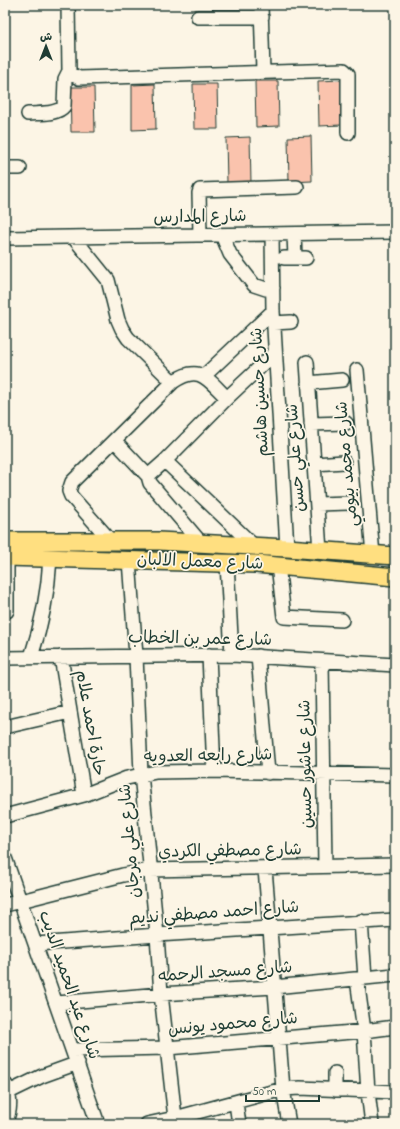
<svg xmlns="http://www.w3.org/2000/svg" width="400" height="1129" viewBox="0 0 400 1129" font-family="'Indie Flower','Playpen Sans Arabic',sans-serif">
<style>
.building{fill:#fac3ad;stroke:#1f3d34}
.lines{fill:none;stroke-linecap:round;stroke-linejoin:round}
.minor-casing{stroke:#1f3d34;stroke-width:16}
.major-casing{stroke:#1f3d34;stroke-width:20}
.minor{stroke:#fcf5e5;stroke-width:13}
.major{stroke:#ffdf80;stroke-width:17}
.labels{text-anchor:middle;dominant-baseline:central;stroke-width:3.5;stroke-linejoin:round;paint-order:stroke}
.street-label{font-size:17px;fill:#1f3d34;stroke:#fcf5e5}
</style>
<rect width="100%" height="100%" fill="#fcf5e5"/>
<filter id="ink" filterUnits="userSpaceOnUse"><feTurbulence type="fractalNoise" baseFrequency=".025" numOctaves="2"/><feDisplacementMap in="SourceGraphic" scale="8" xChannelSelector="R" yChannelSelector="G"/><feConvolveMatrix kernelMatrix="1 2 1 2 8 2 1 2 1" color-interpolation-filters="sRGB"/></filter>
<g filter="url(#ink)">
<!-- building -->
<path class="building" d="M342,80V125L319,126L318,81Z
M255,81H278L279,126L256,127Z
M155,84L156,129L132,130V85Z
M193,84H217L218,129H194Z
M70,87H94L95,132H71Z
M311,136L312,181L289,182L288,137Z
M250,137L251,183H227L226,138Z"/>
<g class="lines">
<!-- minor casing -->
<g class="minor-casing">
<path id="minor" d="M68,5L69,71L71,74L79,78L344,70L348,74V133
M261,5L263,72
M198,17H262
M28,114C39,113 57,115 64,106L65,79L69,71
M5,168H20
M272,234L273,311L287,548
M294,234L295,258
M200,235L199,193L200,190L297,187
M222,235L230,254L254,285L266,289L273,288
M5,238L395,232
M74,238L108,280L118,320L122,329L128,338L173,382
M284,258H306
M273,323L291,322
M307,362L320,551
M357,370L373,555
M204,376L273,311
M308,383L342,380
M311,424L346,423
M115,441L148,476L150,483L201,543
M165,461L254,546
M314,464L344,462
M148,476L165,461L227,398L275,353
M317,504L349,503
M110,540L71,496L69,491L72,482L173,382C200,363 208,380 227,398
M129,560L136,656L141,774L157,935L161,994L175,1118
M227,563L232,655
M278,565L284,617L342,620
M7,611V557
M209,655L214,771
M258,656L268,773
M31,657C42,624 48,594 50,559
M61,657L84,795
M5,658L232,655L395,665
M322,661L325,866
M5,727L70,712
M5,816L84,795L127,778L156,772L214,771L395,775
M5,858L98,1124
M265,869L283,1089L289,1124
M5,905L123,875L150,870L395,865
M361,921L365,978
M36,944L157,935L395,920
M357,979L364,1031L368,1092L372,1124
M57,1003L161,994L274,987L395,975
M73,1050L167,1048L364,1031L395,1027
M335,1073V1090
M5,1094L42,1076L78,1063
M236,1103L239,1124
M5,1124C11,1110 11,1099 6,1085
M147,1124L175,1118L283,1089L300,1088L395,1092"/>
</g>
<!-- major casing -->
<g class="major-casing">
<path id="major" d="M5,541H159L287,548L395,556
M5,557L256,564L395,577"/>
</g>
<!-- minor -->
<use href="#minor" class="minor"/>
<!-- major -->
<use href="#major" class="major"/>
</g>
</g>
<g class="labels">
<!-- street labels -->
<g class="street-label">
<text transform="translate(200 217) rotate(-1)">شارع المدارس</text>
<text transform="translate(260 392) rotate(-93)">شارع حسين هاشم</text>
<text transform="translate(296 458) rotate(-94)">شارع علي حسن</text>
<text transform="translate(347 464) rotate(-95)">شارع محمد بيومي</text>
<text transform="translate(200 562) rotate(2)">شارع معمل الالبان</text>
<text transform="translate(200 639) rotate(1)">شارع عمر بن الخطاب</text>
<text transform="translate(90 723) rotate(80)">حارة احمد علام</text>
<text transform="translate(208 756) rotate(-1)">شارع رابعه العدويه</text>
<text transform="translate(306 764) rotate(-91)">شارع عاشور حسين</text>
<text transform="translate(130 841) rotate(-95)">شارع علي مرجان</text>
<text transform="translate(230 851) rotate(-1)">شارع مصطفي الكردي</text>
<text transform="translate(214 913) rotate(-4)">شارع احمد مصطفي نديم</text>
<text transform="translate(225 972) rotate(-4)">شارع مسجد الرحمه</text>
<text transform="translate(69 985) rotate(71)">شارع عبد الحميد الديب</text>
<text transform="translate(233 1024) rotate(-5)">شارع محمود يونس</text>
</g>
</g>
<!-- margin -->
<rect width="400" height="1129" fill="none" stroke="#fcf5e5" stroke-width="20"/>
<rect x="10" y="10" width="380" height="1109" fill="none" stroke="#1f3d34" stroke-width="1.5" filter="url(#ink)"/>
<!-- north arrow -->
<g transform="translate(46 46)" stroke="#fcf5e5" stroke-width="3" paint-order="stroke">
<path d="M0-3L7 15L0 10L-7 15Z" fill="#1f3d34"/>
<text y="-6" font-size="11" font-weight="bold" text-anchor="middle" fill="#1f3d34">ش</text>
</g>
<!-- scale -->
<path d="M246 1095v6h73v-6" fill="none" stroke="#1f3d34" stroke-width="2"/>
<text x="252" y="1095" font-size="12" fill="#1f3d34" stroke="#fcf5e5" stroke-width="3" paint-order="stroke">50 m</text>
</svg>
